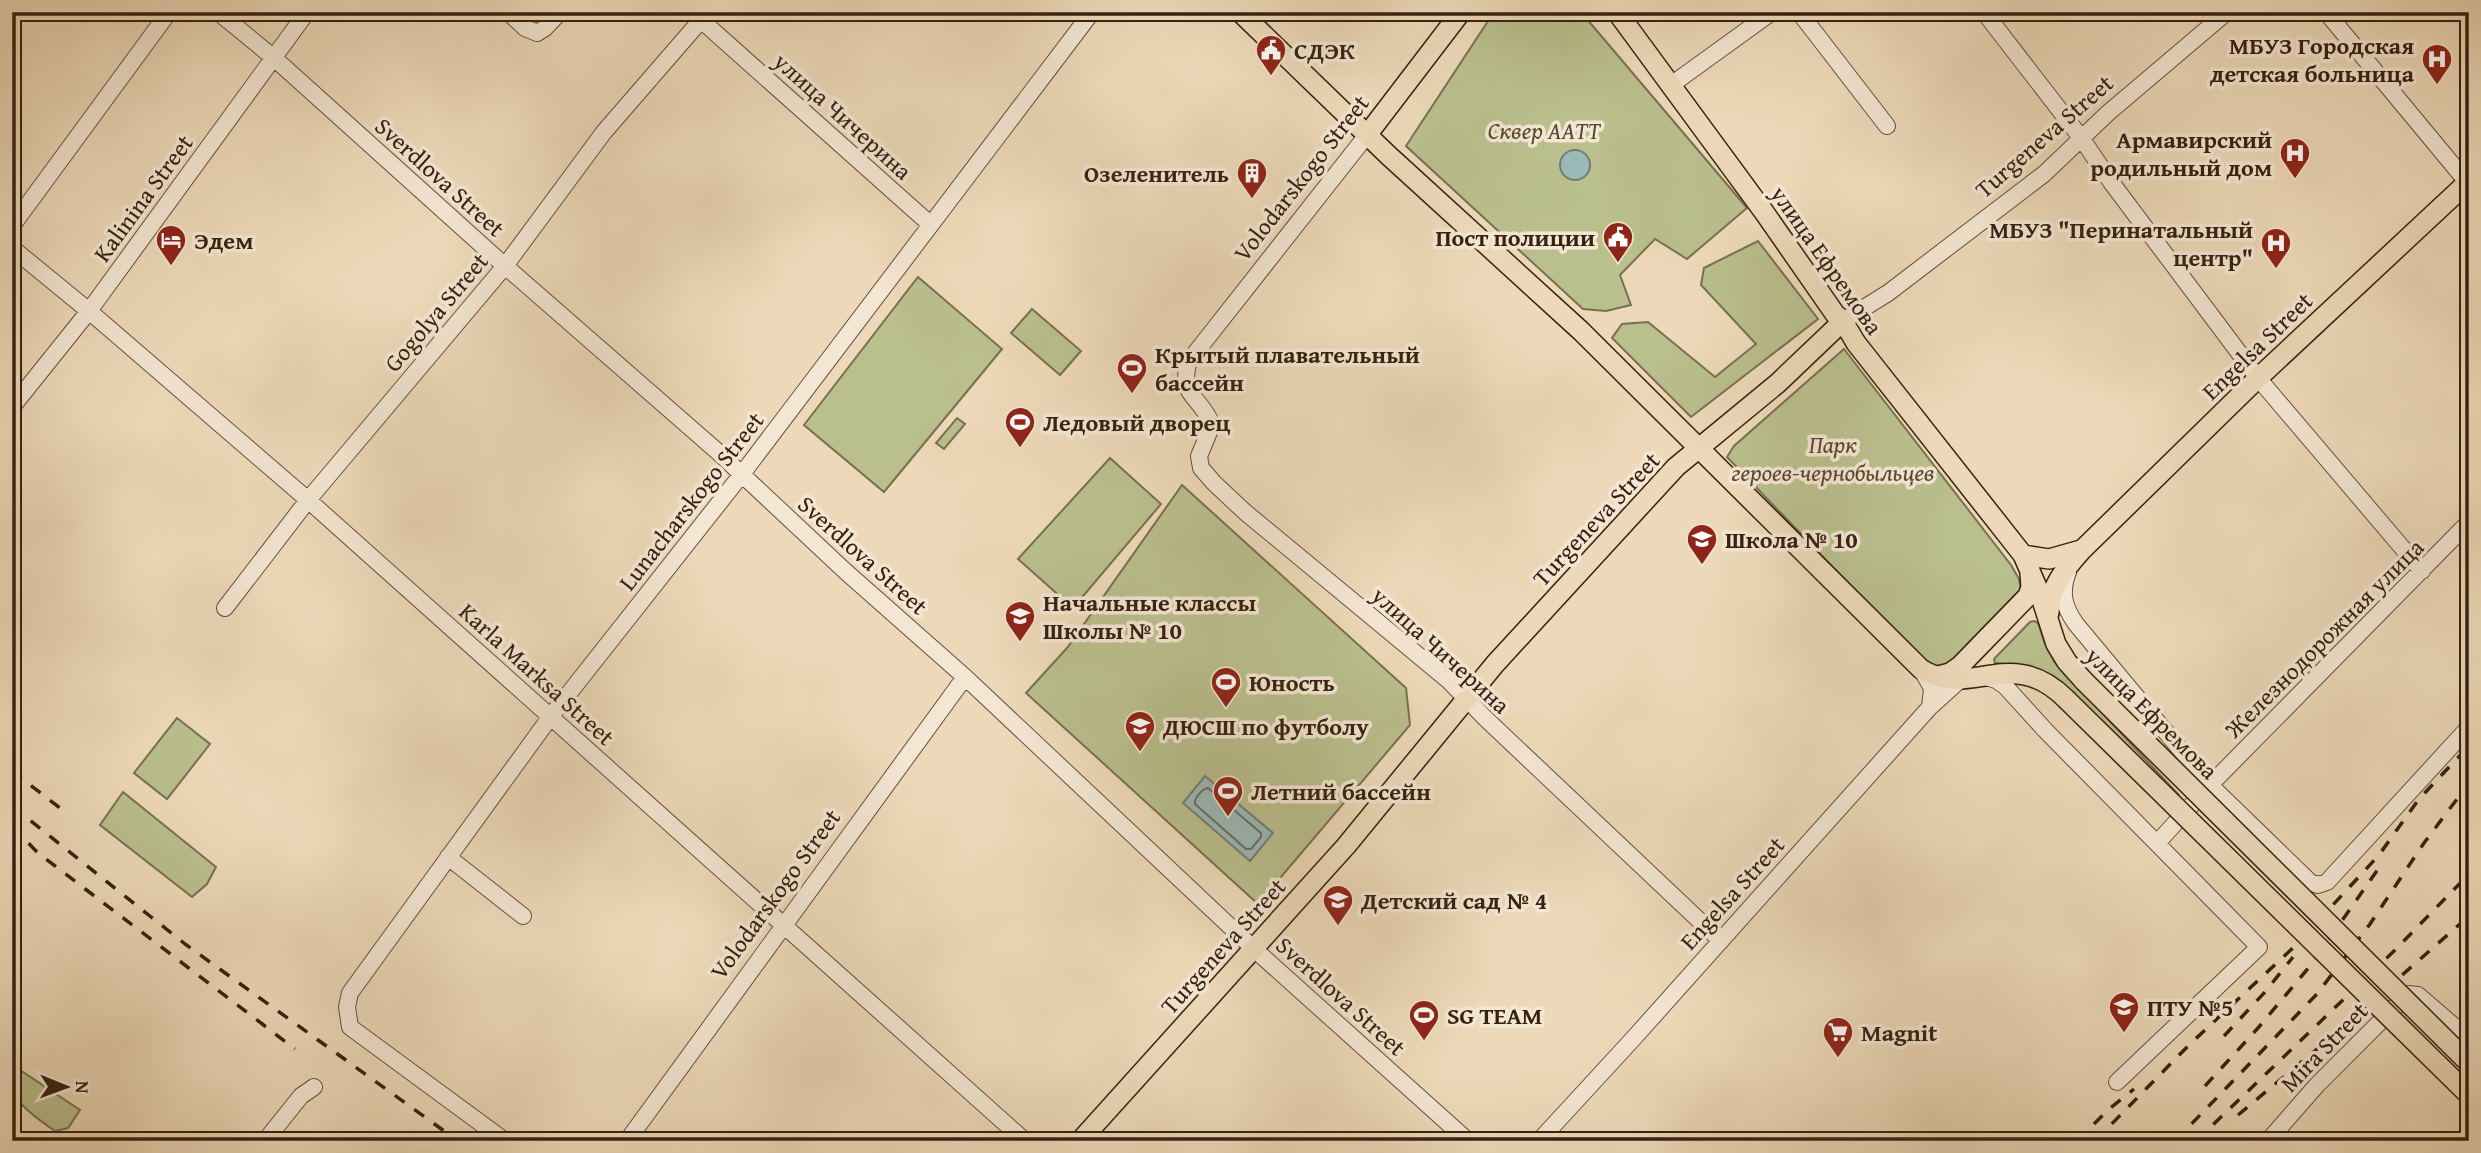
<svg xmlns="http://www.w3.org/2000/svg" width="2481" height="1153" viewBox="0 0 2481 1153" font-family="'Gentium Book Plus',serif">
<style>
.green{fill:#babf8e;stroke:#787050;stroke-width:2}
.water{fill:#9bb9b8;stroke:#737c75;stroke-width:2}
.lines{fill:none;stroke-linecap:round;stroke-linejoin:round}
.shore{stroke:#686d64;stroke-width:2}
.minor-casing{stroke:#644f3b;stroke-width:18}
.major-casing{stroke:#362111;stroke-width:22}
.minor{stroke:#f3e6d2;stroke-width:16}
.major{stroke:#edd9b9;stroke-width:19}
.rail{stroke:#362111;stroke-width:3.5;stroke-dasharray:12 12;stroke-linecap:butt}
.major-bridge-casing{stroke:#362111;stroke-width:22;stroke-linecap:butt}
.major-bridge{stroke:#edd9b9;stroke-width:19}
.labels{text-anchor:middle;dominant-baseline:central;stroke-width:7;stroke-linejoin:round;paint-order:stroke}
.poi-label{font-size:24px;font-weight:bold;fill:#362111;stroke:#f3e6d2;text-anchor:start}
.street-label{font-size:24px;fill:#362111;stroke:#f3e6d2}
.park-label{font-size:24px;font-style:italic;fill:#574830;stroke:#f3e6d2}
</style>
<rect width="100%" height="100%" fill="#edd9b9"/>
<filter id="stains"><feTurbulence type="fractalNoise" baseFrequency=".00286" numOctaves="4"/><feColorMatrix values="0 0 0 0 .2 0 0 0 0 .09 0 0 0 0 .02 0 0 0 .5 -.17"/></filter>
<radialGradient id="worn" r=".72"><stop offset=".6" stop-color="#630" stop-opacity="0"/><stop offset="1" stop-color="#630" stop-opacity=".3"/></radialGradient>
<!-- green -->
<path class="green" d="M1494,12H1581L1747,208L1687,259L1655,239L1620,275L1631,305L1606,311L1583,309L1406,146Z
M1758,241L1818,319L1691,417L1612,338L1622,324L1648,322L1715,377L1756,344L1701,285L1704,268Z
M918,277L1002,349L884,492L804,425Z
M1032,309L1081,351L1060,375L1011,333Z
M1844,349L2011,565L2019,579L2021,591L1948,669L1927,665L1727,457L1734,446Z
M957,418L965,424L944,449L936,443Z
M1110,458L1161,504L1073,608L1018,559Z
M1182,485L1406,688L1410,725L1258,904L1026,693L1067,648Z
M2034,621L2038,623L2045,644L2055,663L2179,795L2175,800L2051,675L2027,666L1995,663L1994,659L2030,622Z
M177,718L210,744L167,799L134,773Z
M123,792L216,867L207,884L192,897L100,825Z
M17,1068L80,1110L68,1128L55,1131C35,1117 0,1096 17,1068Z"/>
<!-- water -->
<path class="water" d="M1560 165a15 15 0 1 1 30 0a15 15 0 1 1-30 0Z
M1205,776L1273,833L1250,861L1183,803Z"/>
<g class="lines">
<!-- shore -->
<path class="shore" d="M1208,788L1261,833V837L1251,849H1246L1195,804C1194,798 1202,789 1208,788Z"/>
<!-- minor casing -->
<g class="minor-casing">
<path id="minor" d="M218,12L274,58L505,266L718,452L845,571L965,677L1253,948L1468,1141
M508,12L525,28L537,33L545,28L560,12
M692,12L931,225
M1799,12L1887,126
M1984,12L2082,139L2111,182L2258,378L2422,571
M2326,12L2467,182
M1671,85L1772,12
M1367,135L1189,361C1178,398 1200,394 1212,425L1199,456L1201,468L1214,483L1245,512L1448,680L1486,719L1721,941
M12,226L169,12
M12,248L89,311L308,500L1025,1141
M1843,321L1888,293L2044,174L2108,113L2227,12
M12,407L89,311L307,12
M2068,572C2060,593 2064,607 2076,624L2210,785L2310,882L2318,885L2327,882L2469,727
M225,608L308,500L505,266L604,132L708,12
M1921,669L1932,688L1930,707
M1983,676L1996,680L2005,686L2045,730L2259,947L2117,1082
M2158,842L2210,785L2469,522
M448,857L523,916
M265,1141L301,1096L314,1087
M505,1141L350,1027L347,1007L350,993L551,716L742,474L1092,12
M627,1141L965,677
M1539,1141L1632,1040L1930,707L1961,679
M2268,1141L2317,1085L2408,994L2418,995L2469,1039"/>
</g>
<!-- major casing -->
<g class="major-casing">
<path id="major" d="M1240,12L1388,155L1581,331L1921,669C1970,700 2011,644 2066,699
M1617,12L1764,212L1835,314L1843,321L1856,343L2023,555L2040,594L2056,644L2067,662L2084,681
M1367,135L1461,12
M2023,555L2049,559L2081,550
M2049,613C2050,586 2065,569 2082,550L2258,378L2469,181
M1938,676L1950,673L1960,666L2028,596L2031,587L2030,574
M1080,1141L1346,846L1495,664L1676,467L1778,383L1843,321"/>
</g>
<!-- minor -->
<use href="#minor" class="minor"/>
<!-- major -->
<use href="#major" class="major"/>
<!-- rail -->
<path class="rail" d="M12,771L60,808
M12,806L185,944L458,1141
M12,826L38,853L295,1049
M2224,1036L2265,992L2293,957
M2205,1086L2258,1028L2311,965L2383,862
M2238,1115L2341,1029L2469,916
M2077,1141L2109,1109L2134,1089
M2095,1141L2190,1044L2295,946L2379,855L2419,799L2469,746
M2175,1141L2317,994L2370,924L2424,843L2469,783
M2196,1141L2395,950L2469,874"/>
<!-- major-bridge casing -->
<g class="major-bridge-casing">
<path id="major-bridge" d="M2084,681L2469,1063
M2066,699L2469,1095"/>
</g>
<!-- major-bridge -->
<use href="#major-bridge" class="major-bridge"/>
</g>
<!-- icons -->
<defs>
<g id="civic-pin" transform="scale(1.575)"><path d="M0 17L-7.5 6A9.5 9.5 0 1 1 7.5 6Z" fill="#8f2418" stroke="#f3e6d2"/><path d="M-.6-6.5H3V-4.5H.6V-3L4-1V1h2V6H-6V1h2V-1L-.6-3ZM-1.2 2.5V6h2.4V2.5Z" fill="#fff"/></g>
<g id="hospital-pin" transform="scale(1.575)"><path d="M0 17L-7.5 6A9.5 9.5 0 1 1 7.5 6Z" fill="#8f2418" stroke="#f3e6d2"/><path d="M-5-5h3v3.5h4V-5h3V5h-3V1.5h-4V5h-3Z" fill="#fff"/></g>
<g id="building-pin" transform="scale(1.575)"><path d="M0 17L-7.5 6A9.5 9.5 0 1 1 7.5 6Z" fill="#8f2418" stroke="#f3e6d2"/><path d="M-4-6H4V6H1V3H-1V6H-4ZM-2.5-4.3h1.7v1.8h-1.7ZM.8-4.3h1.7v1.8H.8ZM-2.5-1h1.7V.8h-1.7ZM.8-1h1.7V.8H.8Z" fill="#fff"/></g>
<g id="hotel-pin" transform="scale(1.575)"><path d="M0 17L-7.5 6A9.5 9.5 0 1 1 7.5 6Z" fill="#8f2418" stroke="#f3e6d2"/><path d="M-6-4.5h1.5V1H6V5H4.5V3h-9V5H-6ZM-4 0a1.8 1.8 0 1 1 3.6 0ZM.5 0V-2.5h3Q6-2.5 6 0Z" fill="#fff"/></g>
<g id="stadium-pin" transform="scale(1.575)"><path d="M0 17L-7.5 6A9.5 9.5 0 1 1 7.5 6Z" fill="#8f2418" stroke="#f3e6d2"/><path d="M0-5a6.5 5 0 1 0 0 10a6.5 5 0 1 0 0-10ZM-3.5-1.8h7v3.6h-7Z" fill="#fff"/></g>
<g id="school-pin" transform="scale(1.575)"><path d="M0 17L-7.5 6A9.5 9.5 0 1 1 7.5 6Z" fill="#8f2418" stroke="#f3e6d2"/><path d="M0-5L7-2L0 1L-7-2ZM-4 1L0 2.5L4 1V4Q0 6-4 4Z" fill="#fff"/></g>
<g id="university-pin" transform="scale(1.575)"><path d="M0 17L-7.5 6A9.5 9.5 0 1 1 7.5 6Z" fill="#8f2418" stroke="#f3e6d2"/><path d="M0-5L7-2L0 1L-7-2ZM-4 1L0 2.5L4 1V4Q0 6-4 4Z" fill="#fff"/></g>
<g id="supermarket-pin" transform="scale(1.575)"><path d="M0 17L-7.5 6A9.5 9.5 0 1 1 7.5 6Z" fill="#8f2418" stroke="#f3e6d2"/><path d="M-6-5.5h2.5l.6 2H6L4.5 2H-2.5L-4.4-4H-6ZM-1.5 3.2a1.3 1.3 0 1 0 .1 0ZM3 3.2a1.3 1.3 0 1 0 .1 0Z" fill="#fff"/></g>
</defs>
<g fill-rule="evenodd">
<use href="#civic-pin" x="1271" y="50"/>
<use href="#hospital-pin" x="2437" y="59"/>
<use href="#hospital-pin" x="2295" y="153"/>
<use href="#building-pin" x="1252" y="173"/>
<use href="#civic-pin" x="1618" y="237"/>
<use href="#hotel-pin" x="171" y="240"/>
<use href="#hospital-pin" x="2276" y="243"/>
<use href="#stadium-pin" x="1132" y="368"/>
<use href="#stadium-pin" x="1020" y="422"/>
<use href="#school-pin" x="1702" y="539"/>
<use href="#school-pin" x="1020" y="616"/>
<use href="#stadium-pin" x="1226" y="682"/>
<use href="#school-pin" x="1140" y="726"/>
<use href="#stadium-pin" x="1228" y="791"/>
<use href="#school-pin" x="1338" y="900"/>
<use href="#university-pin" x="2124" y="1007"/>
<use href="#stadium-pin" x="1424" y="1015"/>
<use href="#supermarket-pin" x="1838" y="1032"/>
</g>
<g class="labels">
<!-- poi labels -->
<g class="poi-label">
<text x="2414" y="45" text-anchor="end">МБУЗ Городская<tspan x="2414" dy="28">детская больница</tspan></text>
<text x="1294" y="50">СДЭК</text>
<text x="2272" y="139" text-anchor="end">Армавирский<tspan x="2272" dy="28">родильный дом</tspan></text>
<text x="1229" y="173" text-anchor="end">Озеленитель</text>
<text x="2253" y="229" text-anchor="end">МБУЗ "Перинатальный<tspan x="2253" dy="28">центр"</tspan></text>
<text x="1595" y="237" text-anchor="end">Пост полиции</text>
<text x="194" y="240">Эдем</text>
<text x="1155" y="354">Крытый плавательный<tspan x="1155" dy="28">бассейн</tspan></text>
<text x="1043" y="422">Ледовый дворец</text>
<text x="1725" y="539">Школа № 10</text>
<text x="1043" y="602">Начальные классы<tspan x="1043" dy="28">Школы № 10</tspan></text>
<text x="1249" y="682">Юность</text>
<text x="1163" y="726">ДЮСШ по футболу</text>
<text x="1251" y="791">Летний бассейн</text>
<text x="1361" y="900">Детский сад № 4</text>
<text x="2147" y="1007">ПТУ №5</text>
<text x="1447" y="1015">SG TEAM</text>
<text x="1861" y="1032">Magnit</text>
</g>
<!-- street labels -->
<g class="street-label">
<text transform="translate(843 116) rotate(42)">улица Чичерина</text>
<text transform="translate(2044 136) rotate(-41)">Turgeneva Street</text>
<text transform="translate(440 177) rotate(42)">Sverdlova Street</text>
<text transform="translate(1301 178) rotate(-52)">Volodarskogo Street</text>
<text transform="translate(143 198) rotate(-54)">Kalinina Street</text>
<text transform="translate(1827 260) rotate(55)">улица Ефремова</text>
<text transform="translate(436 312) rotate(-50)">Gogolya Street</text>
<text transform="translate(2257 346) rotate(-44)">Engelsa Street</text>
<text transform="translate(691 501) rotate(-52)">Lunacharskogo Street</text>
<text transform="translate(1596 519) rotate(-47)">Turgeneva Street</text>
<text transform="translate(863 555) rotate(42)">Sverdlova Street</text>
<text transform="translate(2324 638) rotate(-45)">Железнодорожная улица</text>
<text transform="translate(1441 650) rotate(42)">улица Чичерина</text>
<text transform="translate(537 674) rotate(42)">Karla Marksa Street</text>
<text transform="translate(2152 713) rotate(45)">улица Ефремова</text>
<text transform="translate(1732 893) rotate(-48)">Engelsa Street</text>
<text transform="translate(775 894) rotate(-54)">Volodarskogo Street</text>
<text transform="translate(1223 946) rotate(-48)">Turgeneva Street</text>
<text transform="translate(1341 996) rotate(42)">Sverdlova Street</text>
<text transform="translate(2324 1047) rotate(-46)">Mira Street</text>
</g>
<!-- park labels -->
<g class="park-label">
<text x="1544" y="130">Сквер ААТТ</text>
<text x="1833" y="444">Парк<tspan x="1833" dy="28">героев-чернобыльцев</tspan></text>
</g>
</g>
<!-- margin -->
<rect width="2481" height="1153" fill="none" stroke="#edd9b9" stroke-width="42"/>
<rect x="14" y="14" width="2453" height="1125" fill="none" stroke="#362111" stroke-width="3.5"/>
<rect x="21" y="21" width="2439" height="1111" fill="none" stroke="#362111" stroke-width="2"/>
<!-- north arrow -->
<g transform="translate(66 1087) rotate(91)" stroke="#f3e6d2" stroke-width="5" paint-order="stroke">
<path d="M0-5L12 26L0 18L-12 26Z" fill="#362111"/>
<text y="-10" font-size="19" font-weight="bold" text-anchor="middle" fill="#362111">N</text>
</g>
<rect width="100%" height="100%" filter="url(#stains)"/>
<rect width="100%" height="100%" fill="url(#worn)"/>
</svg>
